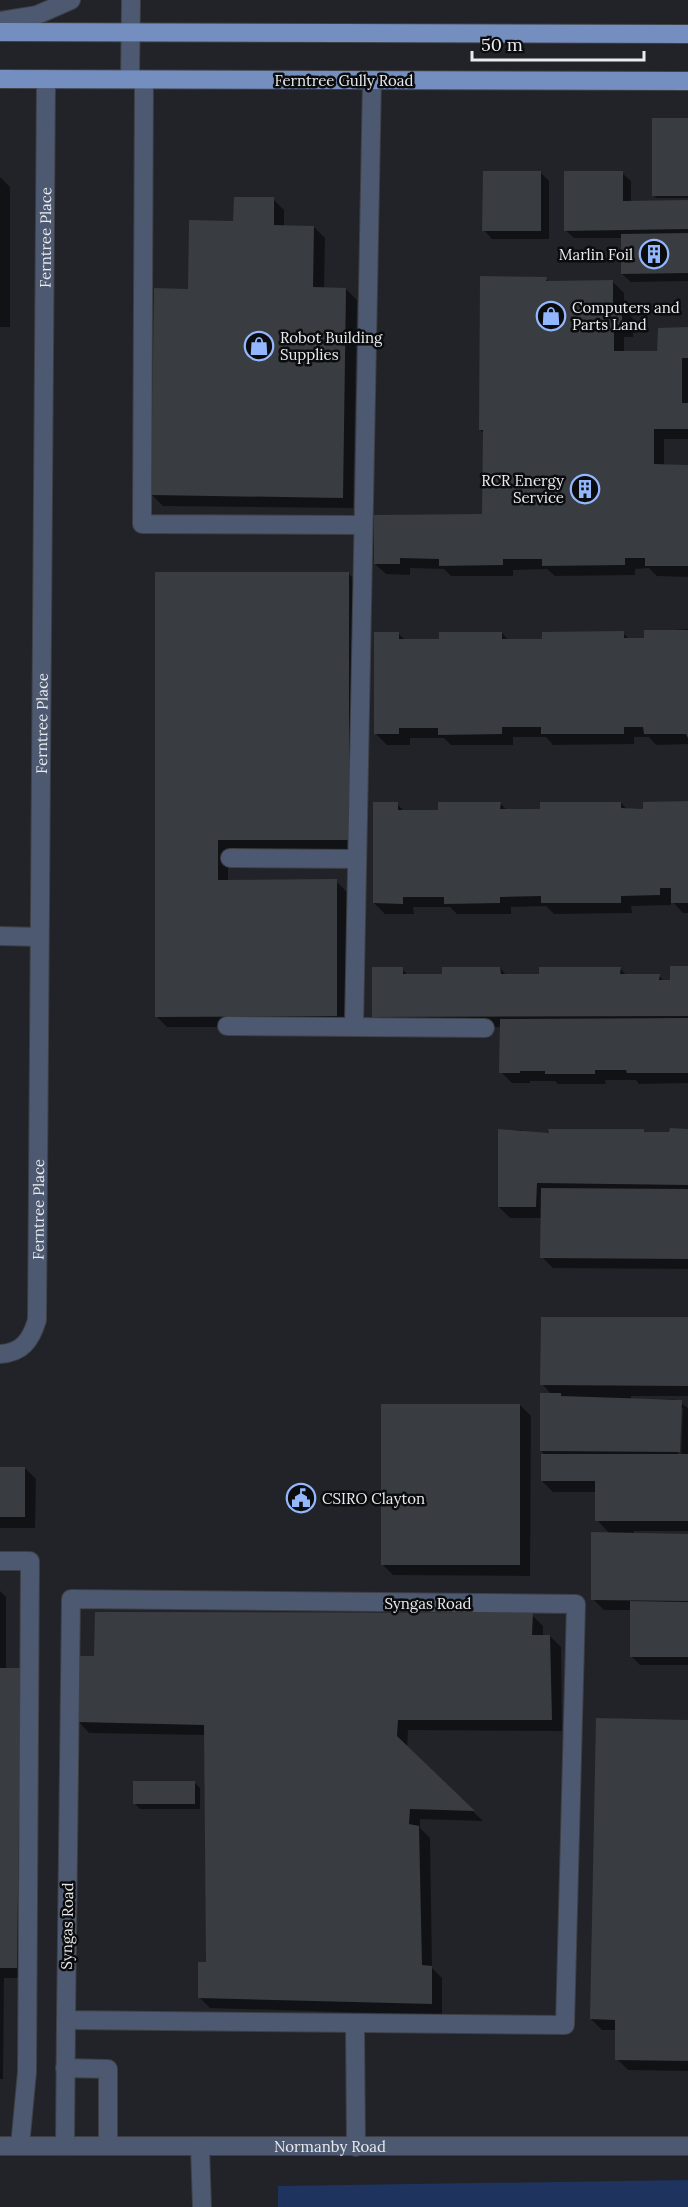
<svg xmlns="http://www.w3.org/2000/svg" width="688" height="2207" viewBox="0 0 688 2207" font-family="Lora,serif">
<style>
.green{fill:#1e335d}
.shadow{fill:#0007;fill-rule:evenodd}
.building{fill:#393c41}
.lines{fill:none;stroke-linecap:round;stroke-linejoin:round}
.minor-casing{stroke:#3d3f44;stroke-width:20}
.major-casing{stroke:#3d3f44;stroke-width:20}
.minor{stroke:#4c5971;stroke-width:18}
.major{stroke:#748ebf;stroke-width:18}
.labels{text-anchor:middle;dominant-baseline:central;stroke-width:5;stroke-linejoin:round;paint-order:stroke}
.street-label{font-size:15px;fill:#eaebee;stroke:#0b0c0e}
.poi-label{font-size:15px;fill:#eaebee;stroke:#0b0c0e;text-anchor:start}
</style>
<rect width="100%" height="100%" fill="#212328"/>
<!-- green -->
<path class="green" d="M688,2180V2207H278V2186Z"/>
<!-- shadow -->
<path class="shadow" d="M688,120V198H656L654,196Z
M541,173L549,181V239H492L484,230Z
M622,173L631,181V202H688V281L631,282L622,274V238H574L565,230Z
M0,177L10,187V327H0Z
M273,199L284,210V227H314L325,238L324,289H346L357,300L353,508L163,506L152,495L189,290L235,222Z
M546,279L549,282H613L624,293V309L633,318V337H624V352H659L688,329V439H664V466H688V577L657,576L649,568L635,569V575L555,576L547,569L513,570V576H451L444,569L410,568V575L386,574L375,564L484,516V433L480,430Z
M348,573L359,584V850H228V881H336L347,892V1027H167L156,1016V574Z
M688,629V744L656,745L649,737H634V744L553,745L546,737H513V745H451L444,738H410V745H387L376,734L399,634L405,640L441,641L502,633L509,641H544L623,633L630,640L645,639V632Z
M688,801V913H683L671,900V905L631,906L632,913L554,914L546,906L511,907V914H457L450,907H413L414,914H385L374,903L397,804L404,811H439L500,803L507,810L542,811L621,803L628,810H645V803Z
M688,967V1083L639,1084L636,1080H605L606,1084H558L555,1081H530V1083H512L501,1072V1027H385L374,1016L402,969L409,976L444,975L500,968L507,976L620,968L627,976H659L664,981H672Z
M522,1130L526,1134L643,1130L646,1133H671L688,1130V1269L553,1268L542,1257V1218H510L499,1207L500,1131Z
M688,1319V1396H631V1399H675L688,1408V1531H634V1534L688,1535V1665H640L631,1656V1610H604L593,1599L610,1534L597,1520L596,1492H553L542,1481L546,1456L541,1451L552,1395L542,1384ZM680,1408H683L681,1459H678Z
M520,1405L531,1416L530,1576L393,1575L382,1564Z
M0,1468H25L36,1479L35,1528H0Z
M0,1591L6,1597V1669L20,1670L28,1978H4L3,2079H0Z
M532,1615L543,1626V1636H550L561,1647L562,1731L408,1730L407,1748L483,1821L420,1819V1828L430,1838L432,1968L442,1978V2015L210,2008L199,1997L207,1964L205,1735L89,1733L79,1722Z
M688,1721V2071L628,2070L617,2059V2030H602L591,2019Z
M194,1782L200,1788V1809H140L134,1803Z"/>
<!-- building -->
<path class="building" d="M652,118H688V196H652Z
M483,171H541V231H482Z
M564,171H623V201L688,200V229L564,231Z
M234,197H274V225L314,226L313,287L346,288L343,498L151,495L154,288L188,289L189,220L233,221Z
M688,233V273L621,274V234Z
M480,276L547,277L546,281L613,280V305H622V326H614V351H657L658,328L688,327V358H682V403H688V429H654V464L688,465V566H645V558H625V565L542,566V559H503V565L439,566V559L400,558V564H374V515L482,514L483,430H479Z
M155,572H349V840H218V880L337,879V1016L155,1017Z
M644,630H688V738L686,734H644L643,727H624V734H541V727H502V734L438,735V728H399V734H374V632H399V639H439V632H502V639H542V632L624,631V638H644Z
M688,801V903H671V888H660V895L621,896V903H541V896L500,897V903L444,904V897H403V904L373,903V802H398V810H438V802H501L500,809H540V802H621V808L643,809V802Z
M670,966H688V1016L372,1017V967H403V974H442V967H500L501,974H539V967H621L620,974H660L659,980H670Z
M688,1018V1073H627L626,1070H595V1074H545V1071H520V1073H499L500,1019Z
M670,1128L688,1129V1185L537,1183L536,1207H498V1129L549,1133L548,1129H644V1132H669Z
M541,1188L688,1189V1259L540,1258Z
M541,1317H688V1386L540,1385Z
M540,1393H561V1396L682,1400L680,1452L540,1451Z
M381,1404H520V1565H381Z
M541,1454H688V1521H595V1481H541Z
M0,1467H25V1517H0Z
M591,1532L688,1534V1601L591,1600Z
M630,1601L688,1602V1657H630Z
M95,1612L533,1613L532,1635H550L552,1720H398L397,1736L475,1811L410,1809L409,1824L419,1826L422,1965L432,1966V2004L198,1998V1962H206L204,1725L77,1722L78,1656H94Z
M0,1668H21L17,1968H0Z
M596,1718L688,1720V2061L615,2060V2020L590,2019Z
M133,1781H195V1804H133Z"/>
<g class="lines">
<!-- minor casing -->
<g class="minor-casing">
<g id="minor">
<path d="M0,21L37,15L71,0"/>
<path d="M130,79L131,0"/>
<path d="M144,80L142,524L363,525"/>
<path d="M230,858L357,859"/>
<path d="M0,936L39,937"/>
<path d="M227,1026L485,1028"/>
<path d="M354,1027L372,80"/>
<path id="s1" d="M0,1354C22,1353 31,1340 37,1320L46,79"/>
<path d="M0,1561H30L27,2072L20,2146"/>
<path d="M71,1599L576,1604L565,2025L66,2020Z"/>
<path d="M355,2023L356,2147"/>
<path d="M65,2068L108,2069V2146"/>
<path id="s2" d="M0,2146H688"/>
<path d="M65,2146L66,2020"/>
<path d="M200,2147L202,2207"/>
</g>
</g>
<!-- major casing -->
<g class="major-casing">
<path id="major" d="M0,32L688,34
M0,79L688,81"/>
</g>
<!-- minor -->
<use href="#minor" class="minor"/>
<!-- major -->
<use href="#major" class="major"/>
</g>
<!-- icons -->
<defs>
<g id="building-ring" transform="scale(1.5)"><circle r="9.5" fill="#0b0c0e" stroke="#93b7fd" stroke-width="1.5"/><path d="M-4-6H4V6H1V3H-1V6H-4ZM-2.5-4.3h1.7v1.8h-1.7ZM.8-4.3h1.7v1.8H.8ZM-2.5-1h1.7V.8h-1.7ZM.8-1h1.7V.8H.8Z" fill="#93b7fd"/></g>
<g id="shop-ring" transform="scale(1.5)"><circle r="9.5" fill="#0b0c0e" stroke="#93b7fd" stroke-width="1.5"/><path d="M-5-2.5h2.3a2.7 3.5 0 0 1 5.4 0H5L5.5 6h-11ZM-1.5-2.5h3a1.5 2.3 0 0 0-3 0Z" fill="#93b7fd"/></g>
<g id="civic-ring" transform="scale(1.5)"><circle r="9.5" fill="#0b0c0e" stroke="#93b7fd" stroke-width="1.5"/><path d="M-.6-6.5H3V-4.5H.6V-3L4-1V1h2V6H-6V1h2V-1L-.6-3ZM-1.2 2.5V6h2.4V2.5Z" fill="#93b7fd"/></g>
</defs>
<g fill-rule="evenodd">
<use href="#building-ring" x="654" y="254"/>
<use href="#shop-ring" x="551" y="316"/>
<use href="#shop-ring" x="259" y="346"/>
<use href="#building-ring" x="585" y="489"/>
<use href="#civic-ring" x="301" y="1498"/>
</g>
<g class="labels">
<!-- street labels -->
<g class="street-label">
<text x="344" y="80">Ferntree Gully Road</text>
<text stroke="none"><textPath href="#s1" startOffset="1137">Ferntree Place</textPath></text>
<text stroke="none"><textPath href="#s1" startOffset="651">Ferntree Place</textPath></text>
<text stroke="none"><textPath href="#s1" startOffset="165">Ferntree Place</textPath></text>
<text x="428" y="1603">Syngas Road</text>
<text transform="translate(67 1926) rotate(-89)">Syngas Road</text>
<text stroke="none"><textPath href="#s2" startOffset="330">Normanby Road</textPath></text>
</g>
<!-- poi labels -->
<g class="poi-label">
<text x="633" y="254" text-anchor="end">Marlin Foil</text>
<text x="572" y="307">Computers and<tspan x="572" dy="17">Parts Land</tspan></text>
<text x="280" y="337">Robot Building<tspan x="280" dy="17">Supplies</tspan></text>
<text x="564" y="480" text-anchor="end">RCR Energy<tspan x="564" dy="17">Service</tspan></text>
<text x="322" y="1498">CSIRO Clayton</text>
</g>
</g>
<!-- scale -->
<path d="M472 51v9h172v-9" fill="none" stroke="#eaebee" stroke-width="3"/>
<text x="481" y="51" font-size="18" fill="#eaebee" stroke="#0b0c0e" stroke-width="4.5" paint-order="stroke">50 m</text>
</svg>
